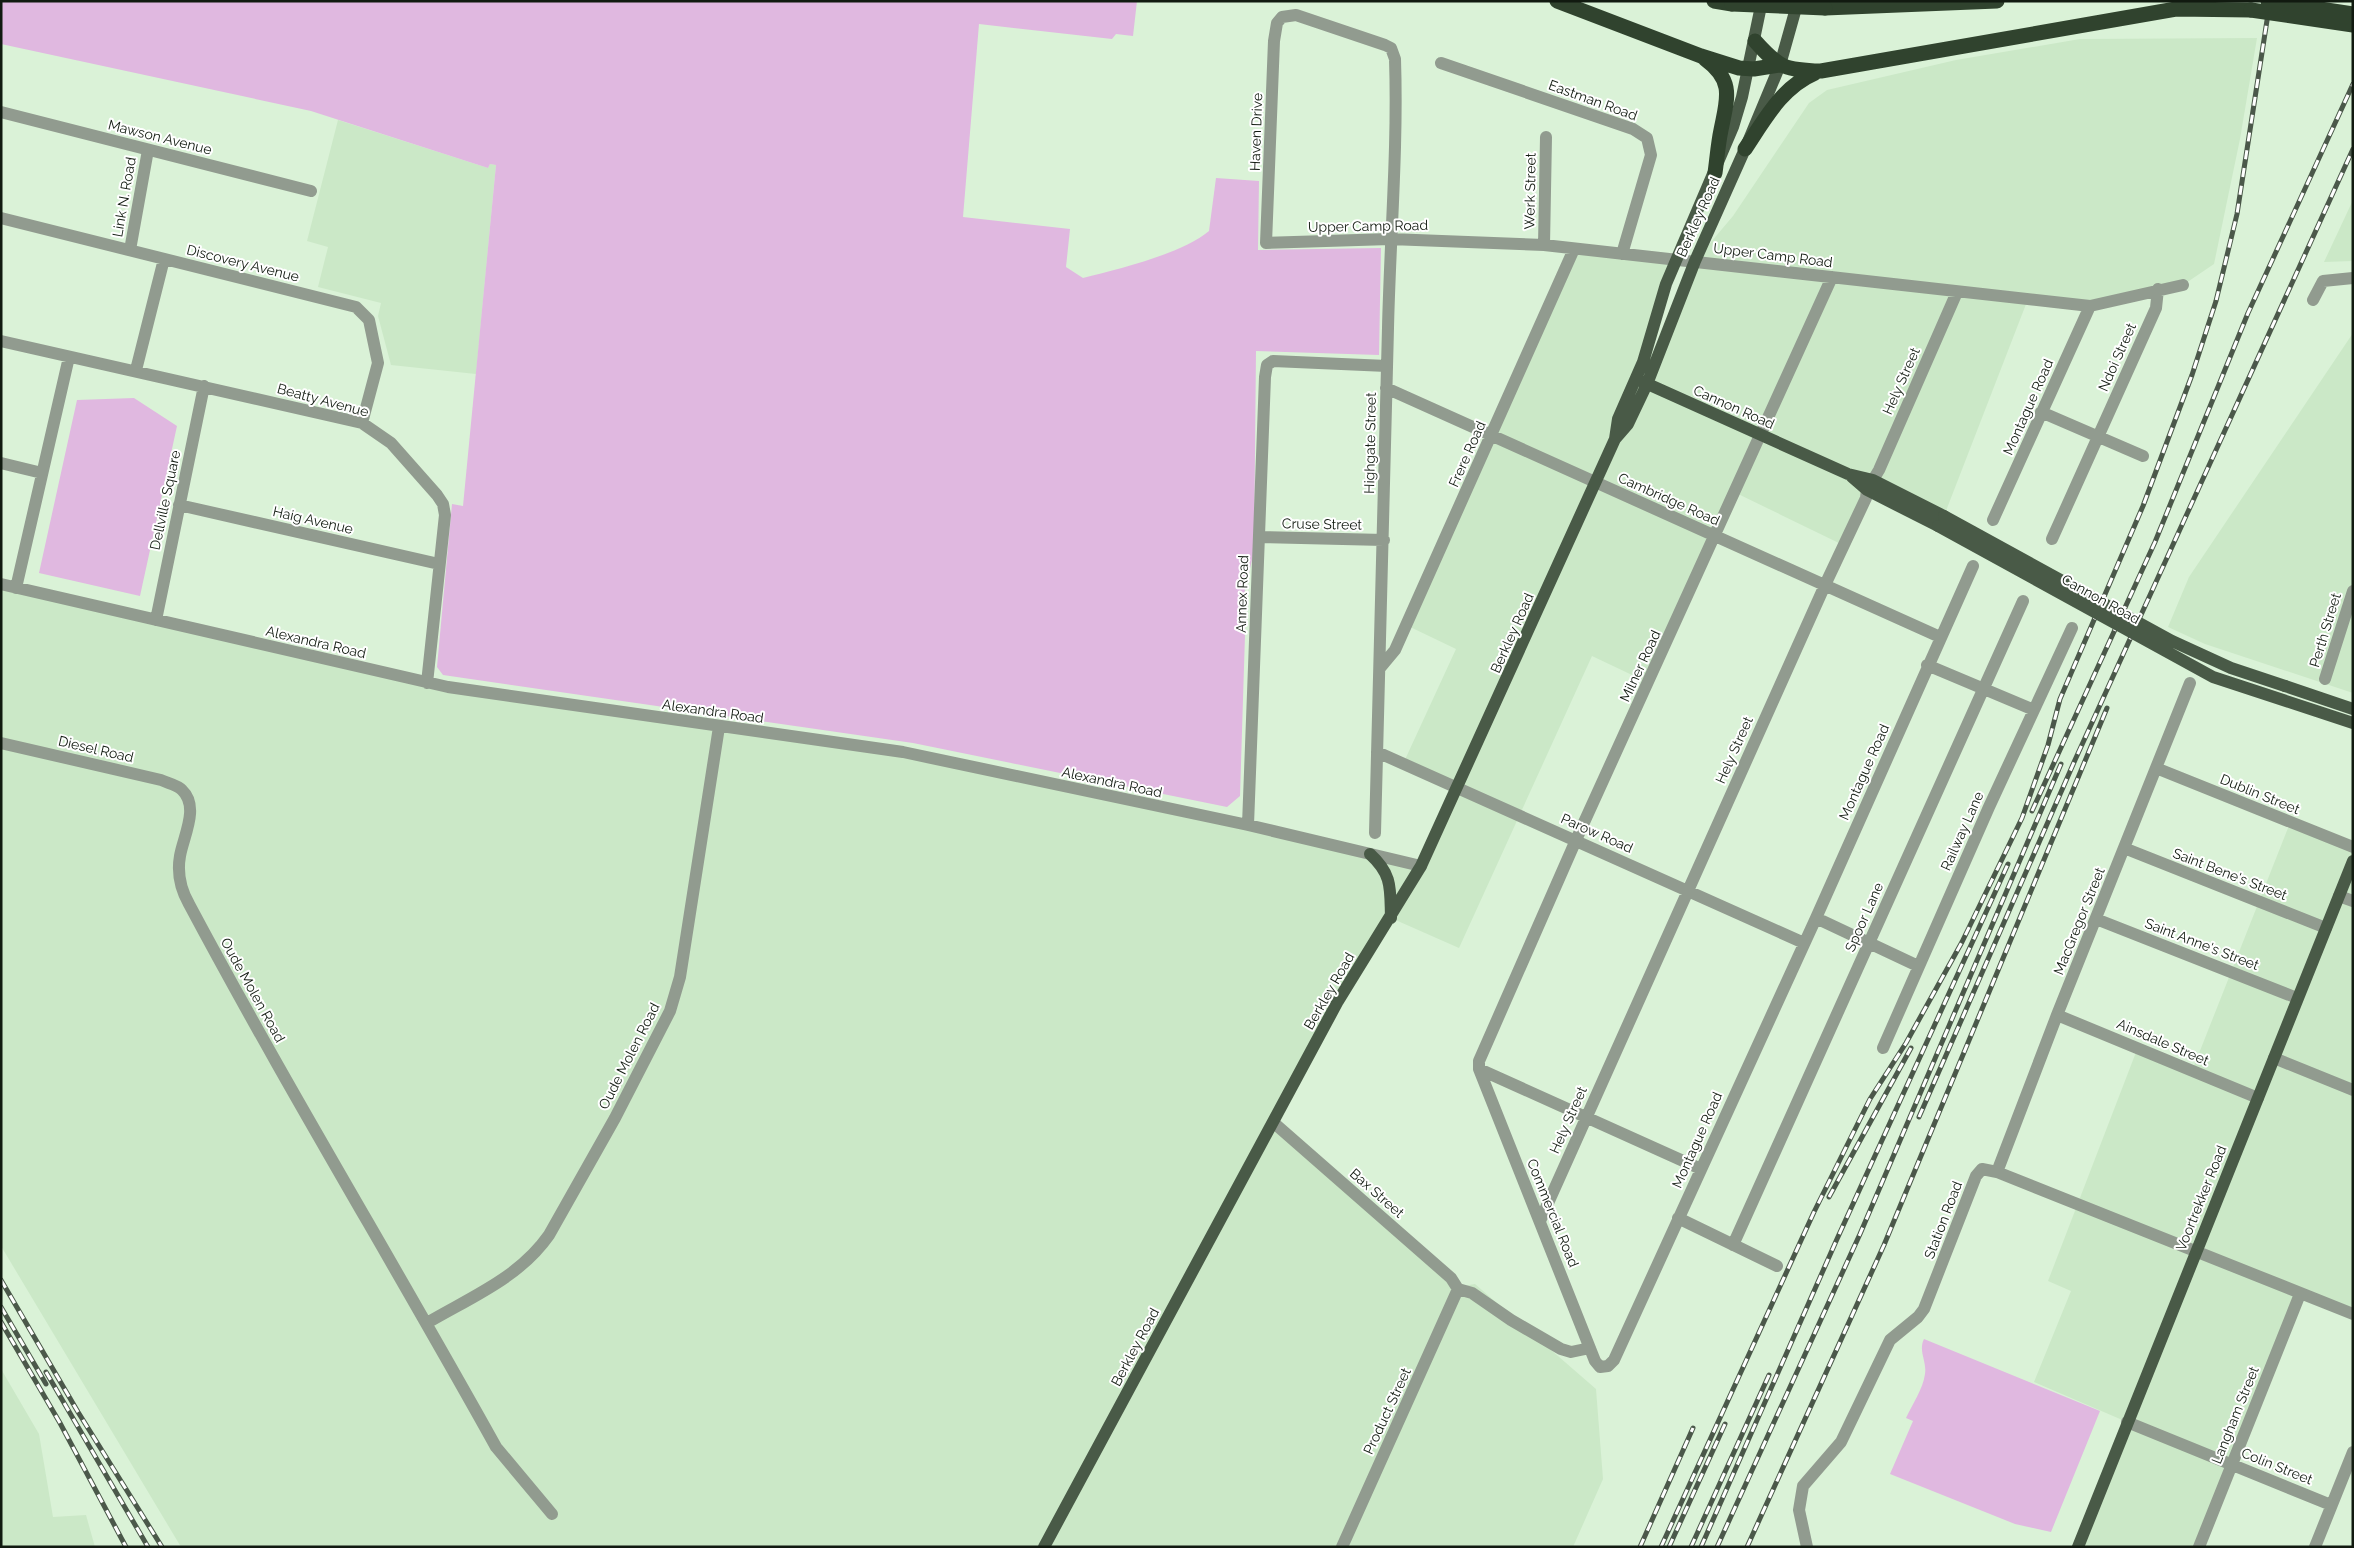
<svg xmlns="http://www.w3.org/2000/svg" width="2354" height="1548" viewBox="0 0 2354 1548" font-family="Raleway,sans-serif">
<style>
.built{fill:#cbe8c7}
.green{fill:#e0b8e0}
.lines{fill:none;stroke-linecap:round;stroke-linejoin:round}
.minor{stroke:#919b8f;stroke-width:12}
.major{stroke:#495a47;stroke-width:12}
.highway{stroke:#30432e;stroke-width:15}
.rail-casing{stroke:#4b584a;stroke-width:5}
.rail{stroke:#fff;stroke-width:3;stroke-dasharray:9;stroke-linecap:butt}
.major-bridge{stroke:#495a47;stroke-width:12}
.highway-bridge{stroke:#30432e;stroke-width:15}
.labels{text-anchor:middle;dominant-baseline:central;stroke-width:4;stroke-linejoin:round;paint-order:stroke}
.street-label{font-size:14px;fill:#111a10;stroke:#fff}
</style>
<rect width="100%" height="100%" fill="#daf2d7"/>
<!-- built -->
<path class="built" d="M2257,38L2240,139L2214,264L2183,285L2090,306L2028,299L1944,516L1873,480L1843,545L1734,492L1649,683L1592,656L1459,948L1391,918L1274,1123L1457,1287L1475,1284L1596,1389L1603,1479L1573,1547H181L1,1246V584L448,687L903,752L1421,866L1458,788L1403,764L1456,649L1406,625L1574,249L1676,260L1659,304L1647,384L1695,261L1733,216L1809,103L1827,90L1956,60L2080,39Z
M338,120L488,168L490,164L496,165L476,374L391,365L378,316L381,303L318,287L328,247L307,241Z
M2353,200V261L2324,262Z
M2353,333V693L2205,644L2168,627L2189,577Z
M2290,823L2353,847V1314L2300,1294L2199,1547H2078L2127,1422L2034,1382L2071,1291L2048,1281L2138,1047L2192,1071Z
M1,1369L39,1434L53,1517L86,1515L95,1547H1Z"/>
<!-- green -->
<path class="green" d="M1,1H1137L1133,36L1116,34L1112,39L979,24L963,217L1070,229L1066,267L1083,278C1118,269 1182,254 1209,231L1216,178L1259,181L1258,250L1381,248L1379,355L1256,351L1254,551L1243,599L1245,635L1240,796L1227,807L913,743L443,675L437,667L452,504L463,506L496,165L490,164L488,168L311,111L1,44Z
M134,398L177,426L140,596L39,573L77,400Z
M1924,1339L2100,1411L2051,1532L2015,1524L1890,1474L1913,1421L1906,1418C1912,1405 1923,1389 1925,1374C1927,1361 1918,1351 1924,1339Z"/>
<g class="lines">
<!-- minor -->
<path class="minor" d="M1441,63L1633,129L1647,138L1651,155L1622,254
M1,112L311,191
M1,218L356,307L369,320L378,363L362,423
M1544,245L1546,137
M130,250L148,150
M1832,277L1576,840L1479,1061V1069L1595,1361L1600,1367L1608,1366L1614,1360L1816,918L1973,566
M2313,300L2323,281L2353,278
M1,341L362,423L391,443L437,495L443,504L445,515L427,683
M136,370L164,259
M1386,388L1940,637
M2041,412L2143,456
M1,463L42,473
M179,505L439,564
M1993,520L2090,306
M1259,537L1384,540
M2052,539L2156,308L2158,289
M1,584L448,687L903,752L1248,825L1421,866
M16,588L69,357
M156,620L204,386
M1927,665L2034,710
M1380,668L1395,650L1574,249
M2325,679L2353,591
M1,743L161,780C167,783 178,785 182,790C200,807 183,837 180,856C177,873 181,890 189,904C287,1088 395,1265 496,1447L552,1514
M1377,752L1804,943
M2156,768L2353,847
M1248,825L1265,377L1267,365L1273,361L1387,366
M1375,833C1380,665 1383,496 1388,328C1390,239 1398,148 1395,59L1391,48L1385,45L1296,15L1282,17L1277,23L1274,41L1266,243L1390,239L1544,245L2090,306L2183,285
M2124,848L2326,928
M2339,896L2353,901
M1816,918L1918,966
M2096,919L2297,998
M2057,1015L2258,1098
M1883,1048L1989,807L2072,628
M2274,1058L2353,1090
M1479,1069L1701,1169
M1274,1123L1451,1278L1458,1289L1342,1547
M1997,1172L2057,1015L2190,683
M1678,1218L1777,1266
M1540,1221L1825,585L1866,498L1867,490L1879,470L1957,292
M1733,1245L2023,601
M1458,1289L1472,1293L1511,1320L1561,1349L1571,1352L1590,1348
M427,1323C471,1297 519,1278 549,1235L615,1118L670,1011L680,977L719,727
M2127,1422L2331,1505
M1807,1547L1799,1510L1803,1486L1841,1442L1890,1340L1918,1317L1924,1309L1976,1176L1982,1169L1997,1172L2353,1314
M2199,1547L2300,1294
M2315,1547L2353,1452"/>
<!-- major -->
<path class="major" d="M1641,381L1848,474L1873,480L1944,516
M1615,439L1618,419L1643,362L1666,284L1733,127L1742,97L1762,1
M1852,477L1867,490L1938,526
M2285,686L2353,709
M1370,854C1393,875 1390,889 1391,918
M1044,1547L1338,1001L1421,866L1615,439L1628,424L1647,384L1695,261L1745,149L1780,65L1798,1
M2078,1547L2353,861"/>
<!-- highway -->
<path class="highway" d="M1557,1L1701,56L1739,68L1754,69L1780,65
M1714,1L1732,4
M1825,8L1997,1
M1755,41C1779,68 1785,70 1821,71L2176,9L2251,10
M1705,59C1735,81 1727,99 1721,130C1718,144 1717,159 1715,173
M1745,149C1765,119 1782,87 1815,73"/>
<!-- rail casing -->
<g class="rail-casing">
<path id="rail" d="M2032,811L2155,542L2248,313L2353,84
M1919,1117L2075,760L2353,149
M1829,1197L1911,1048
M1,1280L78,1412L162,1547
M1,1307L46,1384
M1,1322L60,1423L126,1547
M46,1372L148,1547
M1640,1547L1693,1428
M1661,1547L1814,1212L1870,1099L1906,1043L1962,942L2022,818L2048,745L2060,699L2143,506L2192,375L2216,301L2237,214L2270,1
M1669,1547L1725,1424
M1691,1547L1769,1375
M1701,1547L1837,1239L2008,864
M1717,1547L1860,1234L2061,764
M1747,1547L1884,1245L2107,708"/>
</g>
<!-- rail -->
<use href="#rail" class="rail"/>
<!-- major-bridge -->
<path class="major-bridge" d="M1944,516L2172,641L2231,668L2285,686
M1938,526L2213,677L2353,723"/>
<!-- highway-bridge -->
<path class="highway-bridge" d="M2268,1L2353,14
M1732,4L1825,8
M2251,10L2353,25"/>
</g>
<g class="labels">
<!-- street labels -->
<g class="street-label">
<text transform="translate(1593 100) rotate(20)">Eastman Road</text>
<text transform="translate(1256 132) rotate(-88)">Haven Drive</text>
<text transform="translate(160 137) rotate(14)">Mawson Avenue</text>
<text transform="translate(1530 191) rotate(-89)">Werk Street</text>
<text transform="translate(124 197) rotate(-80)">Link N. Road</text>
<text transform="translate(1698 217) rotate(-66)">Berkley Road</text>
<text transform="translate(1368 226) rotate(-1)">Upper Camp Road</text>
<text transform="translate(1773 255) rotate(7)">Upper Camp Road</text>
<text transform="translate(243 263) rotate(14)">Discovery Avenue</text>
<text transform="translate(2117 357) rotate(-66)">Ndoi Street</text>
<text transform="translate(1901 381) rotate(-66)">Hely Street</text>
<text transform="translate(323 400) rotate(15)">Beatty Avenue</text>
<text transform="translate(1734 407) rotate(24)">Cannon Road</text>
<text transform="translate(2028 407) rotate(-66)">Montague Road</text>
<text transform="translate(1370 443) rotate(-89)">Highgate Street</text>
<text transform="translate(1467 454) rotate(-66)">Frere Road</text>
<text transform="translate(1669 499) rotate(24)">Cambridge Road</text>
<text transform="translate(165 500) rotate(-78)">Dellville Square</text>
<text transform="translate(313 520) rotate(13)">Haig Avenue</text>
<text transform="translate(1322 524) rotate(1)">Cruse Street</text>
<text transform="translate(1242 594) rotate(-88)">Annex Road</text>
<text transform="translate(2101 599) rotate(29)">Cannon Road</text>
<text transform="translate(2325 630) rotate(-73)">Perth Street</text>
<text transform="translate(1512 633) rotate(-66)">Berkley Road</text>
<text transform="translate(316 642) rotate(13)">Alexandra Road</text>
<text transform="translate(1640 666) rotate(-65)">Milner Road</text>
<text transform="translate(713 711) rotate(8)">Alexandra Road</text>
<text transform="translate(96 749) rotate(13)">Diesel Road</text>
<text transform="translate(1734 750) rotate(-66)">Hely Street</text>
<text transform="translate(1864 772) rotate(-66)">Montague Road</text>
<text transform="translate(1112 782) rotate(12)">Alexandra Road</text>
<text transform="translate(2260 794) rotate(22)">Dublin Street</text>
<text transform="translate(1962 831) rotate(-66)">Railway Lane</text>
<text transform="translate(1597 833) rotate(24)">Parow Road</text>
<text transform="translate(2230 874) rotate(21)">Saint Bene's Street</text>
<text transform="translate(1864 917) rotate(-66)">Spoor Lane</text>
<text transform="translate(2079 921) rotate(-68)">MacGregor Street</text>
<text transform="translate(2202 944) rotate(21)">Saint Anne's Street</text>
<text transform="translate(253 990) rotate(61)">Oude Molen Road</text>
<text transform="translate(1329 991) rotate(-60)">Berkley Road</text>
<text transform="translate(2163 1042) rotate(23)">Ainsdale Street</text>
<text transform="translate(629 1056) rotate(-63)">Oude Molen Road</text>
<text transform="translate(1568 1120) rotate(-66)">Hely Street</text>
<text transform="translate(1697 1140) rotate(-66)">Montague Road</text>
<text transform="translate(1377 1193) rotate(41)">Bax Street</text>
<text transform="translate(2201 1198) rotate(-68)">Voortrekker Road</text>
<text transform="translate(1553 1213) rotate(68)">Commercial Road</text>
<text transform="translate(1943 1220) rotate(-69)">Station Road</text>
<text transform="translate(1135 1347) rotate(-62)">Berkley Road</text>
<text transform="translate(1387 1411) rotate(-65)">Product Street</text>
<text transform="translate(2235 1415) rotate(-68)">Langham Street</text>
<text transform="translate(2277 1466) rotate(22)">Colin Street</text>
</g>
</g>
<!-- border -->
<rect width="2354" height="1548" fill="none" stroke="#111a10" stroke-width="5"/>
</svg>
